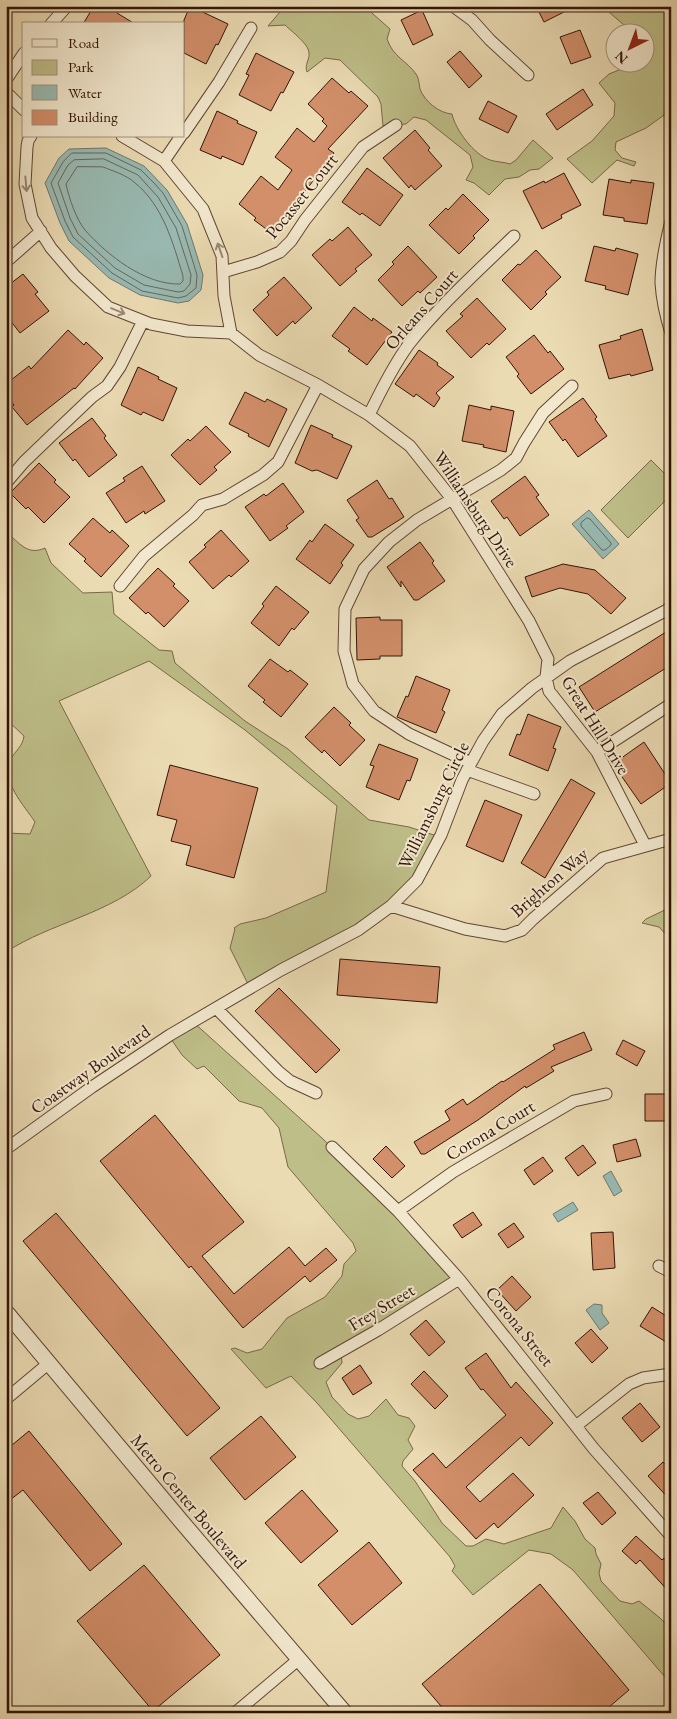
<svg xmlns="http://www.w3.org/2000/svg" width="677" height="1719" viewBox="0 0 677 1719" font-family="'EB Garamond',serif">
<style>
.green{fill:#bebe88;stroke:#786948}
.water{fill:#99bab2;stroke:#70786e}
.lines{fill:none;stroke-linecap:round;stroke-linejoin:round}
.shore{stroke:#66675d;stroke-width:1}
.building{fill:#d28f6a;stroke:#331408}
.minor-casing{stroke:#614633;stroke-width:13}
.tertiary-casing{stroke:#614633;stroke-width:17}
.minor{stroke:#f2e8ce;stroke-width:11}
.tertiary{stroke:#f2e8ce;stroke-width:15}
.oneway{stroke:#9c8975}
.labels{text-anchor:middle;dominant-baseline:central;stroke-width:4;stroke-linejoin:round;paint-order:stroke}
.street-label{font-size:18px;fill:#331408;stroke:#f2e8ce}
</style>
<rect width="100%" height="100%" fill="#ebdbb3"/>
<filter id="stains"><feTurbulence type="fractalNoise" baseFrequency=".004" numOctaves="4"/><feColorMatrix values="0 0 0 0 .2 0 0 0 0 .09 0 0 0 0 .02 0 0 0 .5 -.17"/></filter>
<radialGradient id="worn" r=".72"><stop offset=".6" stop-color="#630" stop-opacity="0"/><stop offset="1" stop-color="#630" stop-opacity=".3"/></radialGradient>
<!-- green -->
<path class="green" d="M285,6H364L390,29L387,39C393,57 406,60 416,74C419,78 419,84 420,89C425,102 439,113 452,114C455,129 474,155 490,160C496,162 504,162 510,164L516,160L533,140L553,158L539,169L530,170L519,177L505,179L489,195L474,183L466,180L473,167L470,155L426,120L414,117L406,124L383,126L381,104L378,97L340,60L325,58L307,72C304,64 310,60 309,53C309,44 291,31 285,25L268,26Z
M602,6H671V110L646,128L616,142L615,150L622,158L636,162L634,166L617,160L592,183L567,159L592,141L614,116L615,103L599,83L609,74L619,70L625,63L644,62V32H632Z
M651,460L671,480V495L628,538L601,510Z
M6,532C20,543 27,556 45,548L51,563L83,593L112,592L114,614L159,650L172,651L175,663L245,721L288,749L369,820L409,827L437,836L425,870L384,910L249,986L230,948L235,929L234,928L240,924L266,918L326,892L337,806L245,730L149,661L59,701L151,876C113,913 50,923 6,952V833L30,834L35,822C24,805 0,781 11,759C15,751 23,746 24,736L6,719Z
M671,907V940L659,927L642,923L646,919Z
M192,1021L323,1139L457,1278L341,1353L342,1363L326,1382L332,1397L348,1414L358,1419L369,1416L386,1399L398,1415L409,1418L415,1426L408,1440L413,1449L403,1461L402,1466L415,1481L442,1523L466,1546H473L486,1539L504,1544L551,1528L563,1507L575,1521L585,1539L595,1548L596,1554L601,1564L599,1573L601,1581L620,1601L632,1604L639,1601L660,1618L671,1629V1684L573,1570L551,1554L529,1550L473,1595L452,1571L455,1566L450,1557L317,1403L291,1376L266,1388L231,1349L235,1348L247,1353L262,1349L287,1318L325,1297L342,1276L344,1264L356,1251L353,1243L288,1167L279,1128L262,1108L239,1101L204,1066L197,1069L182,1055L169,1036Z"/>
<!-- water -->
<path class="water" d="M106,148L144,166L167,190L187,224L203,275L201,290L189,301L178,303L140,295L109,278L69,241L60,223L45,183L59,158L69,149Z
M589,510L619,544L603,559L572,524Z
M611,1171L622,1191L614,1196L603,1176Z
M573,1202L578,1210L558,1222L553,1214Z
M594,1304L602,1305V1313L609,1323L600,1330L586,1310Z"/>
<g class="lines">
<!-- shore -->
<path class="shore" d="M72,153H106L141,170L154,183L163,193L182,226L197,275L196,288L186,296L178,298L142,291L112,273L73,237L65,221L51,183L63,162Z
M104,159L138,175L158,197L176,228L191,275L190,284L184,291L178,292L144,285L115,268L78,234L70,218L58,183L68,165L74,160Z
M103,167C113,171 126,175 134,182C163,205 173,243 183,276V281L180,284C145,285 107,255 85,230C76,219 69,198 66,184L77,167Z
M587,518L590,519L611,543V545L605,550H602L581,526V523Z"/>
</g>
<!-- building -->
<path class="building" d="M94,6H121L117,13L135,24H83Z
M190,6L228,24L218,45L216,44L206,64L184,53V20Z
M536,6H576L544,22Z
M422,10L433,35L413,45L401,20Z
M580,30L591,57L571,64L560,37Z
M460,51L482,76L469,88L447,62Z
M256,53L294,72L283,93L281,92L271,111L239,95L249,75L246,74Z
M332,78L349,93L351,91L368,106L328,149L334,153L273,234L254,220L256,218L239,204L261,176L278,190L292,170L275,157L297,128L314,142L327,126L322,121L324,119L308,104Z
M583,89L593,105L557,130L546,114Z
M488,101L517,116L508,133L479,119Z
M217,111L238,121L237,123L257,132L243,165L222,156L221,159L200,150Z
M415,130L430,148L428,150L442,166L415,190L411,185L409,188L383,158Z
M367,168L403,195L380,226L362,213L360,215L342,202Z
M564,173L581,205L561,215L562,218L542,229L523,191L544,181L545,183Z
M609,179L631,183V180L654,183L647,224L624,221V218L603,215Z
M463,194L489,220L473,236L475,238L459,254L429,225L446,208L448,210Z
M348,227L372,255L355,269L357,271L340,286L312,255L330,239L332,241Z
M408,246L437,277L420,293L418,291L402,306L378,280L394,264L392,262Z
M594,246L615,251L616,248L638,254L628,295L605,289L606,286L585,281Z
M536,250L561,277L545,292L547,294L531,310L502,280L518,264L520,265Z
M23,274L38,292L35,294L49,311L20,333L6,315V287Z
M284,277L312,308L295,324L293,321L277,336L253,310L269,295L267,292Z
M477,298L506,329L489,345L487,343L471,358L446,331L463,316L460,314Z
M354,307L372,321L373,318L392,332L367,365L348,351L350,349L332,336Z
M642,329L653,370L631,376L630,374L609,379L599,345L621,339L620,336Z
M68,330L84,345L86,342L103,358L75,389L74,388L27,425L12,407L14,405L6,395V384L29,366L31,369Z
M534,335L548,353L550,351L564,369L531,394L517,376L519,374L506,357Z
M419,350L438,363L437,365L454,377L436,393L440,398L434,407L416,394L414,397L395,384Z
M138,367L159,377L158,379L177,388L163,421L143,412L141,415L121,405Z
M245,392L265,402L267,399L287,409L269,447L248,436L249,434L229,424Z
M583,398L597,417L595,419L607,436L578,457L565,439L563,441L549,422Z
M469,405L491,410V406L514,411L506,452L483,447L484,445L462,441Z
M92,418L106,436L104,438L117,455L89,477L75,459L73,461L59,443Z
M311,425L333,435L332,437L352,446L337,479L317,470L312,471L295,463Z
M206,426L231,452L214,467L217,470L200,485L171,455L188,439L190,441Z
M39,463L56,480L54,482L70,497L44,523L28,507L26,509L10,493Z
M142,466L165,501L145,514L144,511L126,523L106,493L125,481L123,478Z
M525,476L539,495L536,497L549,515L520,536L507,517L504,519L491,501Z
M377,480L389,499L392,498L404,517L372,537H368L356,520L359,518L347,500Z
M283,483L304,512L286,526L288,528L270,541L245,507L264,494L266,496Z
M93,518L110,533L112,530L129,546L101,577L84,561L86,559L69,544Z
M325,524L354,545L341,563L343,565L330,584L296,559L310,540L312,542Z
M221,530L249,561L231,577L229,575L213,589L189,562L206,547L204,545Z
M420,542L434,561L432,563L445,581L418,600H414L401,581V587L387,567Z
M563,564L595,570L626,598L611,614L588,594L560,588L532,597L525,577Z
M158,568L175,584L173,586L189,601L164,627L148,612L146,614L129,598Z
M276,586L309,612L294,630L292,628L279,646L251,623L264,606L262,604Z
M380,617V620H402V656H380V659L357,660L356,618Z
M666,632L671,640V665L595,712L579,687Z
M270,659L288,672L290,670L308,684L281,717L263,702L265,700L248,686Z
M416,676L450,690L442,710L445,712L436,733L397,717L406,696L408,697Z
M334,707L351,723L349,725L365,740L340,766L324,750L322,753L305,737Z
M528,714L561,727L553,748L556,749L548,771L509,755L517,734L520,735Z
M644,742L671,783L641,804L613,764Z
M379,744L418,759L410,781L407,780L399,800L366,787L374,766L370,765Z
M170,765L258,788L234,878L186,865L191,846L171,841L177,820L157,815Z
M571,779L595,793L545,878L521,863Z
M485,800L522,815L503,862L466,846Z
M340,959L440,967L437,1003L337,995Z
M279,988L340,1050L316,1073L255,1011Z
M584,1032L592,1050L551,1067L554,1071L526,1088L525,1086L478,1120L425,1154H421L414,1142L450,1120L445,1111L463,1099L467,1105L502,1081L503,1082L555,1049L553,1045Z
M623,1040L645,1051L637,1066L616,1054Z
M645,1094H666V1121H645Z
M155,1115L244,1222L202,1256L234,1294L289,1247L305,1266L326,1248L337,1260L310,1282L305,1276L243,1328L191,1266L189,1268L100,1161Z
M636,1139L641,1156L617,1162L613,1145Z
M583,1145L596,1163L578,1176L565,1158Z
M386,1146L405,1166L392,1178L373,1159Z
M543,1157L553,1171L534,1185L524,1170Z
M473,1212L482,1225L462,1238L453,1225Z
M56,1213L220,1408L187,1436L23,1241Z
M514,1223L524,1237L508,1248L498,1234Z
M613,1232L615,1268L593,1270L591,1233Z
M512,1276L531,1297L516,1311L497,1290Z
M652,1307L671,1319V1345L640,1326Z
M426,1320L445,1342L429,1356L410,1334Z
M591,1329L608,1348L592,1363L575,1343Z
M486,1353L511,1388L516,1382L553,1423L529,1446L521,1437L466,1487L480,1502L513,1473L534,1495L498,1528L494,1523L476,1539L413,1470L433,1453L446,1468L506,1415L483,1389L481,1390L465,1368Z
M360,1365L372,1383L353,1395L342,1378Z
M424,1371L448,1396L435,1409L411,1384Z
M640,1403L660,1427L642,1442L622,1418Z
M261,1416L296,1457L245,1500L210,1458Z
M29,1431L122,1544L90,1571L23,1490L6,1503V1450Z
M663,1462L671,1471V1501L648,1476Z
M302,1490L338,1531L301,1563L265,1523Z
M598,1492L616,1513L602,1525L583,1503Z
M636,1536L662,1560L664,1558L671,1565V1594L640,1560L636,1564L622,1551Z
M369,1542L402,1583L352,1625L318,1585Z
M144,1565L220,1655L153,1711L77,1621Z
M540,1584L629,1690L602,1713H447L422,1684Z"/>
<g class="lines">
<!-- minor casing -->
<g class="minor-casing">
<path id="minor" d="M453,6L472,20L490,40L528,75
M51,24L67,6
M6,80L24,53
M6,92L24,110
M184,133L219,82L251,28
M31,136L28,141L27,147L25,184L32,218L51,248L75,276L108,307L151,324L187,331L231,333L259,355L318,385L369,415L410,446L452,499L529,621L548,659L546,677L549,691L597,752L645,845
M122,136L164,161L203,209L222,256L224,296L231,333
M164,161L181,136
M671,221C666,241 661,262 661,283C662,300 666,317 671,333
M6,262L41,231
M223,272L257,262L280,252L291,241L305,220L363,147L396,125
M369,415C381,390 393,366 409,344C439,306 479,270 514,236
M6,483L24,462L50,437L92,397L107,386L120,367L143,321
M120,586L144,556L193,515L202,505L223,499L263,475L278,462L318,385
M597,752L671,704
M471,763L409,734L374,711L353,684L344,651L345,609L364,569L389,542L417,520L501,470L516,458L524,443L543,413L572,386
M467,770L534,794
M391,906L465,929L505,936L522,930L533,919L603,858L671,839
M217,1009L279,1072L290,1081L316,1093
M332,1147L398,1211L459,1279L594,1449L671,1536
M6,1149L92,1087L170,1035L281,970L358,930L391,906L417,880L441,835L462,780L471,763L483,741L502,714L532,688L570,661L667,610L671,606
M398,1211L453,1172L574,1101L606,1094
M659,1266L671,1272
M320,1363L378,1330L459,1279
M6,1399L49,1363
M576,1426L629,1384L643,1378L671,1374
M235,1713L299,1659"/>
</g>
<!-- tertiary casing -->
<g class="tertiary-casing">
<path id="tertiary" d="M6,1312L181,1521L345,1713"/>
</g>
<!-- minor -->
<use href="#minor" class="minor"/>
<!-- tertiary -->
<use href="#tertiary" class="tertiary"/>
</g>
<!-- one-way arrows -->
<defs><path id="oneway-shaft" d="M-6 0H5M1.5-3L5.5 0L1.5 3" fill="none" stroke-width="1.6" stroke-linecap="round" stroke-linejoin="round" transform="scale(1.25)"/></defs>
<g class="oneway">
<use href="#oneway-shaft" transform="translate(26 184) rotate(85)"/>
<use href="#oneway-shaft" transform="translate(220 250) rotate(-109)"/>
<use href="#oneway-shaft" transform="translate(118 311) rotate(22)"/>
</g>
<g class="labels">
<!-- street labels -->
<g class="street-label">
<text transform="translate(301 196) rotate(-51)">Pocasset Court</text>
<text transform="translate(421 309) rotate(-49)">Orleans Court</text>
<text transform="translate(476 509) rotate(56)">Williamsburg Drive</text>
<text transform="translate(596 725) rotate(58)">Great Hill Drive</text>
<text transform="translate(433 805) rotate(-64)">Williamsburg Circle</text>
<text transform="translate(549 882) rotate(-41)">Brighton Way</text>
<text transform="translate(90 1069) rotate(-35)">Coastway Boulevard</text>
<text transform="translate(490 1130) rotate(-31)">Corona Court</text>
<text transform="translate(381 1307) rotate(-31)">Frey Street</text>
<text transform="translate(520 1326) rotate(51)">Corona Street</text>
<text transform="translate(189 1501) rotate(50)">Metro Center Boulevard</text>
</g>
</g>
<!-- margin -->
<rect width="677" height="1719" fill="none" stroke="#ebdbb3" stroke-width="25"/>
<rect x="8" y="8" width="662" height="1704" fill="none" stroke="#331408" stroke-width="2.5"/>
<rect x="12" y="12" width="652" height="1694" fill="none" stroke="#331408"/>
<!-- legend -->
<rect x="22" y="22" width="162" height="115" fill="#f2e8ce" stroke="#a6937f"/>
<rect x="32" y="39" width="25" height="8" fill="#f2e8ce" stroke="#a6937f"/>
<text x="68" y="48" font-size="15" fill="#331408">Road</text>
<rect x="32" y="60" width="25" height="15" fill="#bebe88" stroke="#a6937f"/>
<text x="68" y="72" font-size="15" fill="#331408">Park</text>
<rect x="32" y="85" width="25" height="15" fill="#99bab2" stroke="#a6937f"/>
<text x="68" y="98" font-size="15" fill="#331408">Water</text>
<rect x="32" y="110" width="25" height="15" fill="#d28f6a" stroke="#a6937f"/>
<text x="68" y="122" font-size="15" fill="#331408">Building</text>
<!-- north arrow -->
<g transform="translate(630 48) rotate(222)"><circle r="24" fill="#f2e8ce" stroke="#a6937f"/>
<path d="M0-4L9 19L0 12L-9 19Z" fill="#8f2418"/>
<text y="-8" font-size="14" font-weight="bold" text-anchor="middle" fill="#331408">N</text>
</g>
<rect width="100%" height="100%" filter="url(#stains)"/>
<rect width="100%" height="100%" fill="url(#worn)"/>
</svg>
